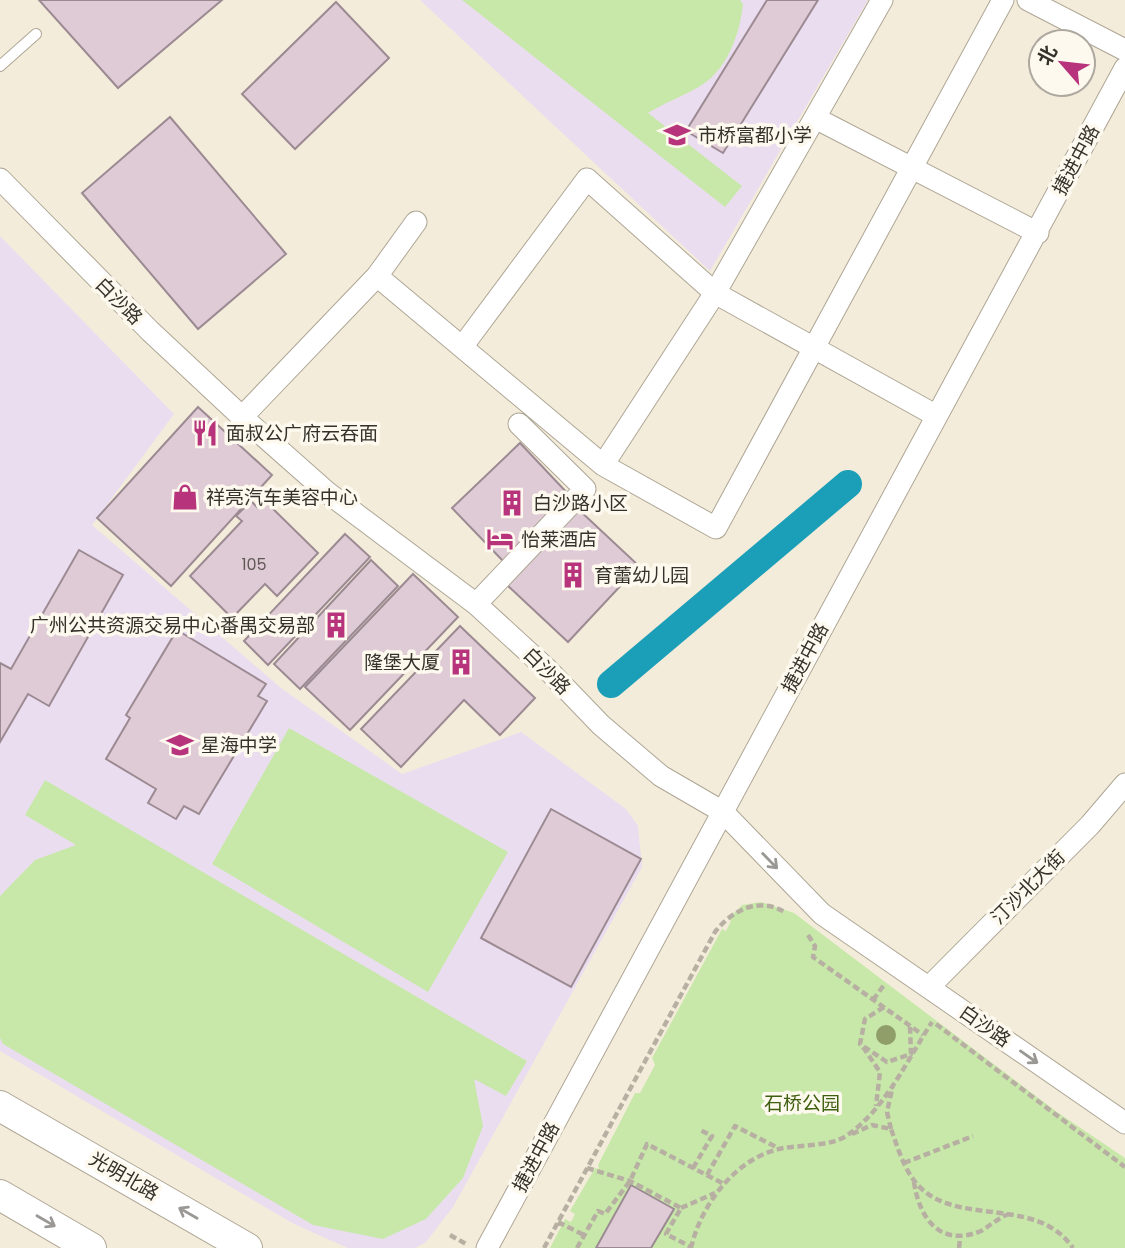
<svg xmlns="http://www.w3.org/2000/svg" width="1125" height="1248" viewBox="0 0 1125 1248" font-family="Poppins,'Noto Sans SC',sans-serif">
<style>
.education{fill:#ebddf0}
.green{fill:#c8e8aa}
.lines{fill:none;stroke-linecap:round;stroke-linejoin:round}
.canal{stroke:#1b9eb8;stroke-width:28}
.building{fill:#dfcbd5;stroke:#9c8a93;stroke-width:2}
.lane-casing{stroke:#aea695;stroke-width:12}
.street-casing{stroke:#aea695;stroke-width:23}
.secondary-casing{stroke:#aea695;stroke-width:32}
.path{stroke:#b7b0a2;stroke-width:4.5;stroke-dasharray:7 3.5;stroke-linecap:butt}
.lane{stroke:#fff;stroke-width:10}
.street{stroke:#fff;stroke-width:21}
.secondary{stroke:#fff;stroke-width:30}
.tree{fill:#909e6a}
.oneway{stroke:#9a9895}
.labels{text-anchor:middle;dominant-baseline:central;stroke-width:7;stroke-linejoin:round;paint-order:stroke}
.number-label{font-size:16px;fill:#605856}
.poi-label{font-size:19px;fill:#35322b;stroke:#fef9ee;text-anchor:start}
.street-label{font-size:19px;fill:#35322b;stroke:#fef9ee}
.park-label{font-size:19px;fill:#3e5f0f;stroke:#fef9ee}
</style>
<rect width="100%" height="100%" fill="#f4ecda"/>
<!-- education -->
<path class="education" d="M420,0H868L710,271Z
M0,236L174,414L92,525L281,688L402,774L521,732L626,809L638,826L642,867L453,1207L426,1242L415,1248H348L294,1224L0,1051Z"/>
<!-- green -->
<path class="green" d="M462,0H740L743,4C740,34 727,72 697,88C681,97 664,103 648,113L742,186L725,207Z
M289,728L508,852L428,992L212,864Z
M45,780L527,1061L506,1096L474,1079L483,1126L463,1178L426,1219L383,1239L313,1225L3,1044L0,1038V896L35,860L76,845L25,815Z
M761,902L794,913L1057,1112L1125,1158V1248H550L565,1219L571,1222L575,1214L570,1211L595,1168L599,1169L598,1165L635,1093H640L655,1065L652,1058L722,929L726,931L731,921L728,919L742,905Z"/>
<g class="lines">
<!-- canal -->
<path class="canal" d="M611,684L848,484"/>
</g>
<!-- building -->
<path class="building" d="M39,0H222L118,88Z
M767,0H818L723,153L686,131Z
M336,2L389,58L295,149L242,94Z
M170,117L286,254L198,329L82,193Z
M198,407L272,475L171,586L97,518Z
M520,443L571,497L504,562L452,508Z
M264,500L318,553L277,596L265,584L232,618L190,576L242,521L236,516L251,501L257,507Z
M578,509L639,566L568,642L507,585Z
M345,534L370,557L268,665L244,641Z
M79,550L123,575L49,706L28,694L0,742V663L11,669Z
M371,560L398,586L300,689L274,664Z
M413,574L458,617L350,730L305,687Z
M460,626L535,698L500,735L464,700L401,767L361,729Z
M177,630L266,684L258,696L267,701L199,814L184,806L176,819L148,803L156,789L106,759L130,718L126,715Z
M551,809L641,859L571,987L481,938Z
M631,1185L674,1209L651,1248H596Z"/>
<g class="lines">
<!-- lane casing -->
<g class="lane-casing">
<path id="lane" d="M0,66L36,34"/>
</g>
<!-- street casing -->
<g class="street-casing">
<path id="street" d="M1028,0L1125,50
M817,119L1038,233
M0,179L150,331L242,417L328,493L476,604L548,670L601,725L661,776L723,812L822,914L1125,1123
M377,276L416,222
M462,347L587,179L715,293L882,0
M242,417L377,276L603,465L715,293L935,415
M603,465L716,528L1003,0
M476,604L585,489L519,424
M929,987L1090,825L1125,784
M487,1248L1125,68"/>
</g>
<!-- secondary casing -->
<g class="secondary-casing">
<path id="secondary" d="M0,1106L247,1248
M0,1195L91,1248"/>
</g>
<!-- path -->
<path class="path" d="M808,935L815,946L813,957L923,1035
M873,1000L884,985
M884,1007L865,1019L860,1044L887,1062L911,1054L910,1027
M936,1024L1125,1167
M863,1047L880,1072L876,1106
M891,1129L887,1112L893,1085
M852,1134L872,1125L891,1129C897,1145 902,1164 913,1179C950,1231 1034,1192 1073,1248
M904,1163L973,1136
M587,1168L630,1181L681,1208L666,1234L691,1247
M693,1168L712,1136L700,1130
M707,1175L735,1126L780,1149
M914,1182C919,1217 939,1248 981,1231C991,1225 998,1218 1009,1214
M681,1208L715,1193
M558,1222L584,1235
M450,1235L466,1244
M544,1248L715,932C732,910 760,896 786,913
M577,1248L598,1211L605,1214L630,1181L647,1144L724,1184
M691,1248C701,1204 737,1156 784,1148C802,1145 831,1146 846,1136C885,1110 907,1060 932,1022
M959,1248L960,1239"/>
<!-- lane -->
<use href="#lane" class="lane"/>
<!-- street -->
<use href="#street" class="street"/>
<!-- secondary -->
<use href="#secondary" class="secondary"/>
</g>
<!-- trees -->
<circle class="tree" cx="886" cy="1035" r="10"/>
<!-- one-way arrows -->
<defs><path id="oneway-shaft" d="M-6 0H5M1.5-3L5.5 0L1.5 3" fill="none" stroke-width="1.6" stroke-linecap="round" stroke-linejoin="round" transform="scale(1.75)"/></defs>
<g class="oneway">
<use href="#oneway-shaft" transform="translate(770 861) rotate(46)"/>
<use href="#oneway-shaft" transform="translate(1029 1057) rotate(35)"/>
<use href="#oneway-shaft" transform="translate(188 1213) rotate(-150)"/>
<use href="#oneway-shaft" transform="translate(46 1221) rotate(30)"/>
</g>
<!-- icons -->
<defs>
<g id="school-bare" transform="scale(2.1)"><path d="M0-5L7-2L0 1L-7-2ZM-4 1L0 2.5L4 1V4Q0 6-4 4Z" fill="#b7347c" stroke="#fef9ee" stroke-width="2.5" paint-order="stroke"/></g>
<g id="restaurant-bare" transform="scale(2.1)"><path d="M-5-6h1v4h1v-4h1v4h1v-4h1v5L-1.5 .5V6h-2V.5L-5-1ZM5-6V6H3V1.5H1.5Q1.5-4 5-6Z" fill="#b7347c" stroke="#fef9ee" stroke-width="2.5" paint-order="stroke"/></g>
<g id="shop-bare" transform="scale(2.1)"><path d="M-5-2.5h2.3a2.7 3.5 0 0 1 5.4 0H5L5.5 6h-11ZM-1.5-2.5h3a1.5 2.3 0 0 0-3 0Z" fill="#b7347c" stroke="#fef9ee" stroke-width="2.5" paint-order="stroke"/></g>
<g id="building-bare" transform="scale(2.1)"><path d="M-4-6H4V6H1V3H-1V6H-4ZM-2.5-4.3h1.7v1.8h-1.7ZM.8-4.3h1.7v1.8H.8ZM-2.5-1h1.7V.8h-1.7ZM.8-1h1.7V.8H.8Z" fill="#b7347c" stroke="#fef9ee" stroke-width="2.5" paint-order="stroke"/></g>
<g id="hotel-bare" transform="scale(2.1)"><path d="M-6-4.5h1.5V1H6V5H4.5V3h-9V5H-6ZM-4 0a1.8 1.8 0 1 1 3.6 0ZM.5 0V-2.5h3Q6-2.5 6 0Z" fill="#b7347c" stroke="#fef9ee" stroke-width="2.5" paint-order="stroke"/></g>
</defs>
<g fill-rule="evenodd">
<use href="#school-bare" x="677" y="135"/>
<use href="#restaurant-bare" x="205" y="433"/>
<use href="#shop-bare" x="185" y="497"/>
<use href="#building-bare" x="512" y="503"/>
<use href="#hotel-bare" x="500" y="539"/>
<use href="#building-bare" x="573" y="575"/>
<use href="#building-bare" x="336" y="625"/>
<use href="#building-bare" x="461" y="662"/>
<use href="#school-bare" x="180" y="745"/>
</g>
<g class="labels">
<!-- number labels -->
<g class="number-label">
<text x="254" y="564">105</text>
</g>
<!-- poi labels -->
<g class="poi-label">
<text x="698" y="135">市桥富都小学</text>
<text x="226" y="433">面叔公广府云吞面</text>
<text x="206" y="497">祥亮汽车美容中心</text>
<text x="533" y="503">白沙路小区</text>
<text x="521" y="539">怡莱酒店</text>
<text x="594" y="575">育蕾幼儿园</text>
<text x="315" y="625" text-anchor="end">广州公共资源交易中心番禺交易部</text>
<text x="440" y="662" text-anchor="end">隆堡大厦</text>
<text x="201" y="745">星海中学</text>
</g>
<!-- street labels -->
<g class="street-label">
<text transform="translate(1076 160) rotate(-62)">捷进中路</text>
<text transform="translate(119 301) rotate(45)">白沙路</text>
<text transform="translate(805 658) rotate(-62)">捷进中路</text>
<text transform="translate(547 671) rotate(45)">白沙路</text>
<text transform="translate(1028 887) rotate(-45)">汀沙北大街</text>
<text transform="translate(985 1026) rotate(35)">白沙路</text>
<text transform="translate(536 1157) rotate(-62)">捷进中路</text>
<text transform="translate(124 1176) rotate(30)">光明北路</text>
</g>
<!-- park labels -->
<g class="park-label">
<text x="802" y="1103">石桥公园</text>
</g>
</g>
<!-- north arrow -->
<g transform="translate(1062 63) rotate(298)"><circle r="33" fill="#fef9ee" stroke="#aea9a0" stroke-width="2"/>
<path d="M0-5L12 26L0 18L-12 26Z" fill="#b7347c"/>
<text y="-10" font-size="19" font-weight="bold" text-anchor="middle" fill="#35322b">北</text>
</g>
</svg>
